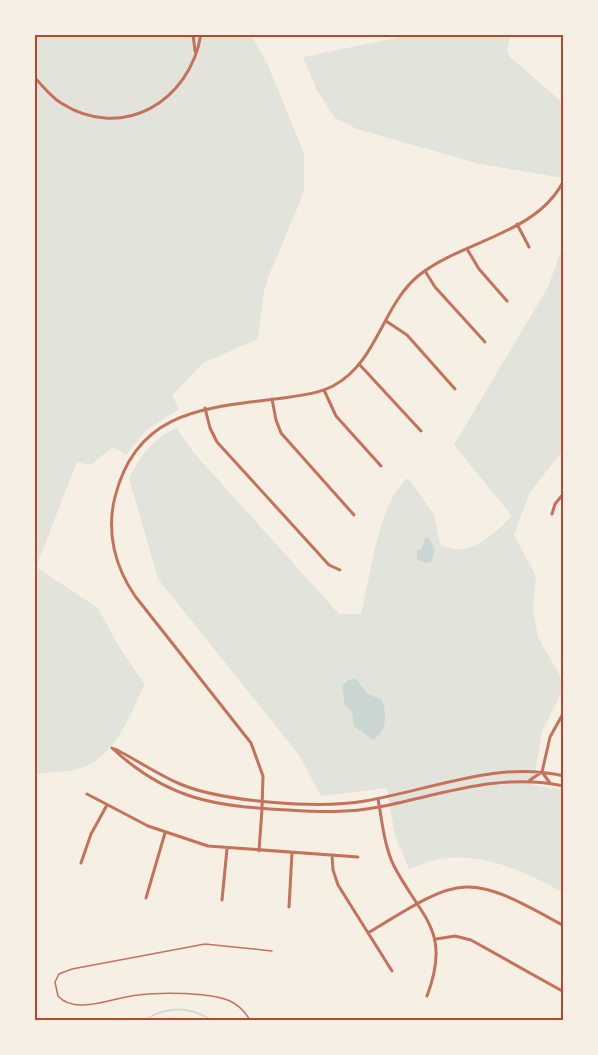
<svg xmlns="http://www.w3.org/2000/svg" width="598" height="1055" viewBox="0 0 598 1055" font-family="'Sofia Sans Condensed',sans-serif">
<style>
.green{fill:#e2e4dc}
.water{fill:#c9d6d2}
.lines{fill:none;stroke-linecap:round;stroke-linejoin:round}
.stream{stroke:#c9d6d2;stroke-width:1.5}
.service{stroke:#c5725c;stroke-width:1.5}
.minor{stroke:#c5725c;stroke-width:3}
.tertiary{stroke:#c5725c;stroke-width:3}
.neatline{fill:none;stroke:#b5482f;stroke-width:2}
</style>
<rect width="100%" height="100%" fill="#f6efe4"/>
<!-- green -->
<path class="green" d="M35,35H251L267,63L304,153V192L270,273L264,291L258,339L203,363L172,395L179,409L147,430L126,455L113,447L90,465L77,462L36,567L98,608L118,645L145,685C128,716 117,756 81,768C66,773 50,771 35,775Z
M411,35H510L507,51L510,57L563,103V178L480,164L357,129L335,118L317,90L303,57Z
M563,245V450L529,494L514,535L536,576L533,610L538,637L563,681V689L542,731L533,785L563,790V893C527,872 483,852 440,859C430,860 419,866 409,869L395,836L387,788L321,796L299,755L158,579L129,478C139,457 155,436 177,428L194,453L339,614H361C370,579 379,499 408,478L434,515L440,544C467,561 494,534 512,516L454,445L548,287Z"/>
<!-- water -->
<path class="water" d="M425,538H429L435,551L431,562L425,563L417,559V551L422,548Z
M356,679L368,694L382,700C387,715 387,731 373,740L354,726L352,712L345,706L342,686L348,680Z"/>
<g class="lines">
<!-- stream -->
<path class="stream" d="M145,1020C166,1006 190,1006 211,1020"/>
<!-- service -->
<path class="service" d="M250,1020C245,1012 239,1005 230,1001C209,992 161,992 138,995C114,997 76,1016 58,996L55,982L59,974L72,969L205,944L272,951"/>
<!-- minor -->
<path class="minor" d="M517,224L529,247
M467,249L479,269L507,301
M425,271L435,287L485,342
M386,321L407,335L455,389
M359,364L421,431
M324,390L336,416L381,466
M272,399L276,420L281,433L354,515
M205,408L210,428L217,442L329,565L340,570
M552,514L555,504L564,493
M542,772L550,737L564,712
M87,794L148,826L208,846L358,857
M378,799C382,820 384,846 394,866C421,918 452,930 427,996
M259,851L262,809
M332,855L333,870L338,885L392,971
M81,863L91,834L107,805
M146,898L165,833
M222,900L227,849
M289,907L292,853
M368,933C462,875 466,871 564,926
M436,939L455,936L471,940L564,992"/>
<!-- tertiary -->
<path class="tertiary" d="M193,34L195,51
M34,77C43,86 51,97 61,103C122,142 190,102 201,34
M112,748C168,800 214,806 288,810C319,812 348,813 379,807C440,795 501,772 564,786
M115,749C137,760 157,774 180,784C223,802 319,809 365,801C431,790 497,760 564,776
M530,780L542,772L550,783
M262,809L263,776L251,743L135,596C115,567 106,532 115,497C136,412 202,408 275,399C295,396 315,395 333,386C377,363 382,306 418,276C462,240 537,235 564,180"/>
</g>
<!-- border -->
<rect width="598" height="1055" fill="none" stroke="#f6efe4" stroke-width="72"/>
<rect x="36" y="36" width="526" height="983" class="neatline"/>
</svg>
